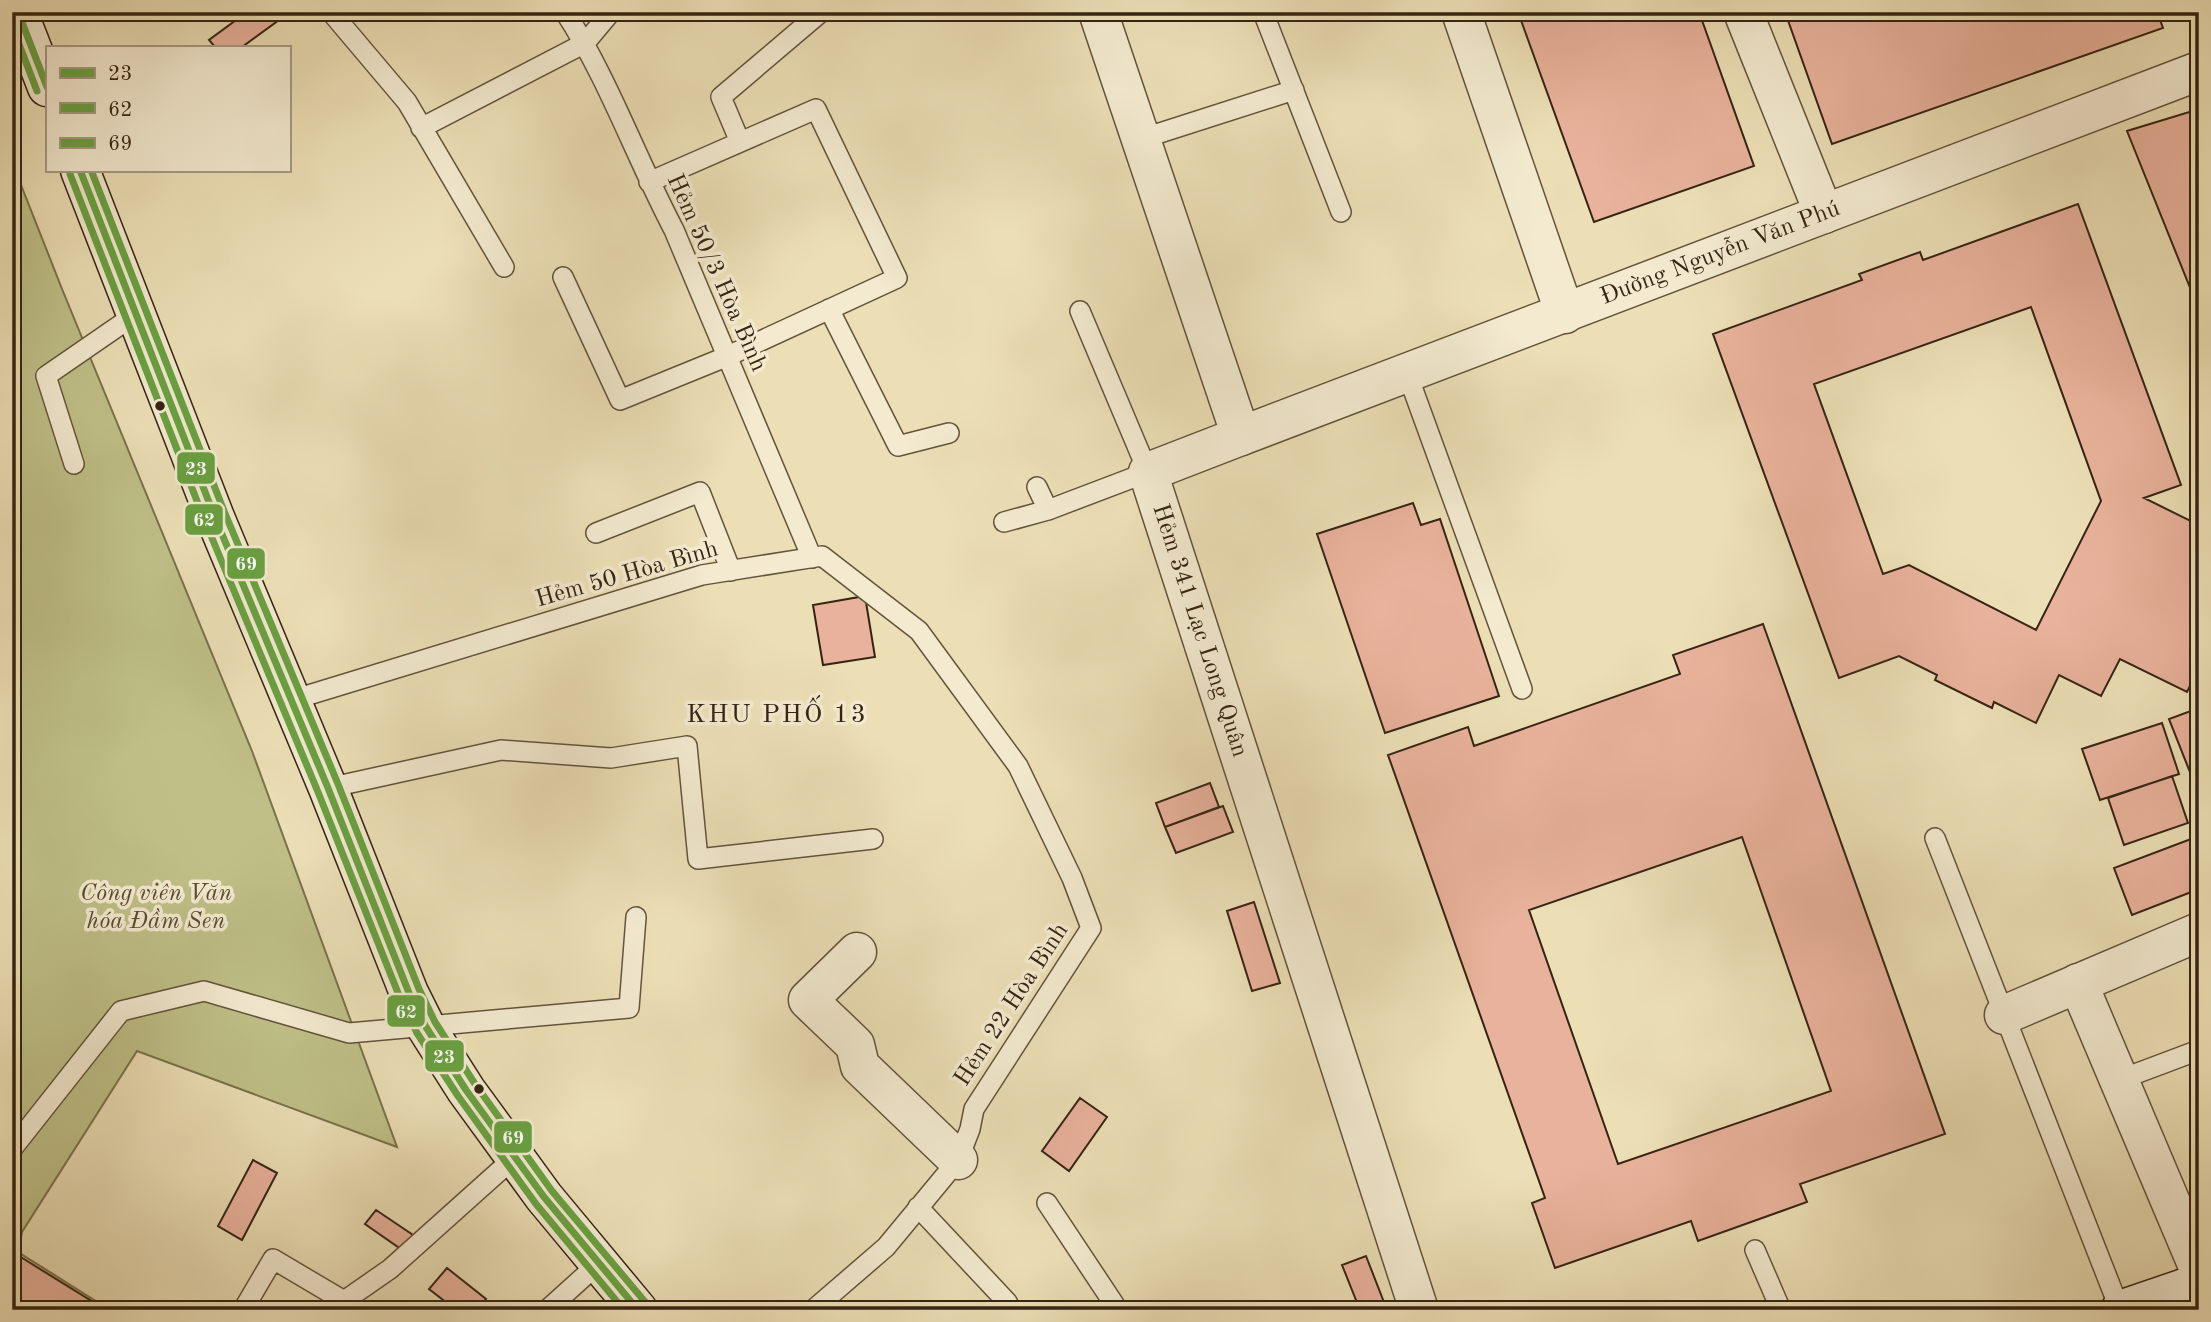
<svg xmlns="http://www.w3.org/2000/svg" width="2211" height="1322" viewBox="0 0 2211 1322" font-family="'Old Standard TT',serif">
<style>
.green{fill:#bfc088;stroke:#7a724d;stroke-width:2}
.building{fill:#e9b29c;stroke:#352412;stroke-width:2;fill-rule:evenodd}
.lines{fill:none;stroke-linecap:round;stroke-linejoin:round}
.lane-casing{stroke:#63533b;stroke-width:22}
.street-casing{stroke:#63533b;stroke-width:41}
.secondary-casing{stroke:#352412;stroke-width:41}
.lane{stroke:#f3ead0;stroke-width:19}
.street{stroke:#f3ead0;stroke-width:38}
.secondary{stroke:#f3ead0;stroke-width:38}
.bus-1-casing{stroke:#f3ead0;stroke-width:12}
.bus-2-casing{stroke:#f3ead0;stroke-width:12}
.bus-3-casing{stroke:#f3ead0;stroke-width:12}
.bus-1{stroke:#69a141;stroke-width:7}
.bus-2{stroke:#69a141;stroke-width:7}
.bus-3{stroke:#69a141;stroke-width:7}
.bus-dot{fill:#352412;stroke:#f3ead0;stroke-width:2.5}
.labels{text-anchor:middle;dominant-baseline:central;stroke-width:7;stroke-linejoin:round;paint-order:stroke}
.street-label{font-size:24px;fill:#352412;stroke:#f3ead0}
.park-label{font-size:24px;font-style:italic;fill:#584b30;stroke:#f3ead0}
.neighbourhood-label{font-size:26px;letter-spacing:2px;fill:#352412;stroke:#f3ead0}
.line-badge{stroke:#f3ead0;stroke-width:2.5}
.badge-label{font-size:19px;text-anchor:middle;font-weight:bold;fill:#fff}
</style>
<rect width="100%" height="100%" fill="#ecdfb6"/>
<filter id="stains"><feTurbulence type="fractalNoise" baseFrequency=".00286" numOctaves="4"/><feColorMatrix values="0 0 0 0 .2 0 0 0 0 .09 0 0 0 0 .02 0 0 0 .5 -.17"/></filter>
<radialGradient id="worn" r=".72"><stop offset=".6" stop-color="#630" stop-opacity="0"/><stop offset="1" stop-color="#630" stop-opacity=".3"/></radialGradient>
<!-- green -->
<path class="green" d="M12,162L62,289L252,751L397,1147L137,1051L22,1232L18,1252L110,1310H12Z"/>
<!-- building -->
<path class="building" d="M247,12H290L242,47H215L209,40Z
M1518,12H1699L1754,166L1594,222Z
M1785,12H2157L2163,28L1832,144Z
M2199,109V310L2127,131Z
M2078,204L2181,485L2144,498L2199,525V667L2187,692L2120,659L2101,696L2059,675L2036,723L1994,702L1992,708L1935,680L1937,675L1899,656L1839,678L1713,334L1862,280L1859,274L1920,252L1923,260ZM2031,307L2101,501L2036,630L1909,565L1883,574L1814,384Z
M1413,503L1421,525L1440,519L1499,696L1385,733L1317,534Z
M865,596L875,657L823,665L813,605Z
M1763,624L1945,1134L1800,1184L1807,1202L1698,1241L1691,1221L1555,1268L1532,1203L1545,1198L1388,755L1468,727L1474,746L1680,674L1673,655ZM1742,837L1831,1091L1618,1164L1529,910Z
M2199,708V795L2169,719Z
M2162,723L2179,774L2100,800L2082,749Z
M2172,776L2188,823L2124,845L2108,798Z
M1210,783L1219,807L1165,827L1156,803Z
M1223,806L1233,832L1176,853L1165,827Z
M2199,836V889L2132,915L2114,868Z
M1254,902L1280,983L1252,991L1227,911Z
M1080,1098L1107,1117L1069,1171L1042,1151Z
M253,1160L277,1173L242,1240L218,1226Z
M376,1210L419,1239L408,1254L365,1224Z
M19,1256L106,1310H12V1268Z
M1366,1256L1387,1310H1360L1342,1265Z
M447,1268L486,1299L477,1310H456L429,1289Z"/>
<g class="lines">
<!-- lane casing -->
<g class="lane-casing">
<path id="lane" d="M331,12L407,102L504,267
M565,12C609,80 636,158 674,230L812,558
M1263,12L1341,212
M421,128L585,43L611,12
M1141,139L1294,90
M740,142L721,97L821,12
M563,277L620,400L728,356L897,278L816,109L649,182
M829,309L898,446L949,433
M1407,373L1522,689
M74,464L46,376L136,314
M1037,487L1048,510
M1004,522L1048,510L1148,472L1080,311
M596,533L700,492L731,571
M292,700L702,575L822,556L919,631L1018,766L1072,878L1091,928L974,1109L970,1129L958,1160L886,1247L813,1310
M328,788L501,750L611,758L687,746L698,859L873,839
M1935,838L2120,1310
M2119,1080L2199,1050
M12,1149L121,1011L204,991L349,1033L629,1008L636,917
M1047,1203L1118,1310
M918,1207L1007,1302L1011,1310
M1755,1250L1781,1310
M243,1310L273,1259L344,1301L390,1269L515,1157
M547,1310L599,1263"/>
</g>
<!-- street casing -->
<g class="street-casing">
<g id="street">
<path id="s1" d="M1098,12L1241,436L1148,472L1419,1310"/>
<path d="M1461,12L1565,314"/>
<path d="M1743,12L1824,214"/>
<path id="s2" d="M1241,436L2199,71"/>
<path d="M857,952L808,1000L855,1045L860,1066L958,1160"/>
<path d="M2078,983L2199,1269"/>
<path d="M2004,1015L2199,932"/>
</g>
</g>
<!-- secondary casing -->
<g class="secondary-casing">
<path id="secondary" d="M18,12L47,87
M80,170L214,515L328,788L409,993L426,1027L466,1090L544,1197L638,1310
M2120,1310L2199,1283"/>
</g>
<!-- lane -->
<use href="#lane" class="lane"/>
<!-- street -->
<use href="#street" class="street"/>
<!-- secondary -->
<use href="#secondary" class="secondary"/>
<!-- bus-1 casing -->
<g class="bus-1-casing">
<path id="bus-1" d="M18,12L47,87
M80,170L214,515L328,788L409,993L426,1027L466,1090L544,1197L638,1310"/>
</g>
<!-- bus-2 casing -->
<g class="bus-2-casing">
<path id="bus-2" d="M12,26L37,91
M70,174L204,519L318,792L400,998L417,1033L458,1096L536,1204L624,1310"/>
</g>
<!-- bus-3 casing -->
<g class="bus-3-casing">
<path id="bus-3" d="M91,170L224,511L338,784L419,989L435,1022L475,1084L552,1191L646,1303"/>
</g>
<!-- bus-1 -->
<use href="#bus-1" class="bus-1"/>
<!-- bus-2 -->
<use href="#bus-2" class="bus-2"/>
<!-- bus-3 -->
<use href="#bus-3" class="bus-3"/>
</g>
<!-- markers -->
<g class="bus-dot">
<circle cx="160" cy="406" r="6"/>
<circle cx="479" cy="1089" r="6"/>
</g>
<g class="labels">
<!-- street labels -->
<g class="street-label">
<text stroke="none"><textPath href="#s2" startOffset="513">Đường Nguyễn Văn Phú</textPath></text>
<text transform="translate(716 273) rotate(66)">Hẻm 50/3 Hòa Bình</text>
<text transform="translate(627 575) rotate(-16)">Hẻm 50 Hòa Bình</text>
<text stroke="none"><textPath href="#s1" startOffset="714">Hẻm 341 Lạc Long Quân</textPath></text>
<text transform="translate(1012 1005) rotate(-57)">Hẻm 22 Hòa Bình</text>
</g>
<!-- park labels -->
<g class="park-label">
<text x="156" y="894">Công viên Văn<tspan x="156" dy="28">hóa Đầm Sen</tspan></text>
</g>
<!-- neighbourhood labels -->
<g class="neighbourhood-label">
<text x="777" y="715">KHU PHỐ 13</text>
</g>
</g>
<g class="line-badge">
<rect x="176" y="451" width="40" height="34" rx="7" fill="#69a141"/>
<rect x="184" y="503" width="40" height="33" rx="7" fill="#69a141"/>
<rect x="226" y="547" width="40" height="33" rx="7" fill="#69a141"/>
<rect x="386" y="994" width="40" height="34" rx="7" fill="#69a141"/>
<rect x="424" y="1039" width="41" height="34" rx="7" fill="#69a141"/>
<rect x="493" y="1120" width="40" height="34" rx="7" fill="#69a141"/>
</g>
<g class="badge-label">
<text x="196" y="475">23</text>
<text x="204" y="526">62</text>
<text x="246" y="570">69</text>
<text x="406" y="1018">62</text>
<text x="444" y="1063">23</text>
<text x="513" y="1144">69</text>
</g>
<!-- margin -->
<rect width="2211" height="1322" fill="none" stroke="#ecdfb6" stroke-width="42"/>
<rect x="14" y="14" width="2183" height="1294" fill="none" stroke="#352412" stroke-width="3.5"/>
<rect x="21" y="21" width="2169" height="1280" fill="none" stroke="#352412" stroke-width="2"/>
<!-- legend -->
<rect x="46" y="46" width="245" height="126" fill="#f3ead0" stroke="#a79b84" stroke-width="2"/>
<rect x="60" y="68" width="35" height="10" fill="#69a141" stroke="#a79b84" stroke-width="2"/>
<text x="108" y="80" font-size="21" fill="#352412">23</text>
<rect x="60" y="103" width="35" height="10" fill="#69a141" stroke="#a79b84" stroke-width="2"/>
<text x="108" y="116" font-size="21" fill="#352412">62</text>
<rect x="60" y="138" width="35" height="10" fill="#69a141" stroke="#a79b84" stroke-width="2"/>
<text x="108" y="150" font-size="21" fill="#352412">69</text>
<rect width="100%" height="100%" filter="url(#stains)"/>
<rect width="100%" height="100%" fill="url(#worn)"/>
</svg>
